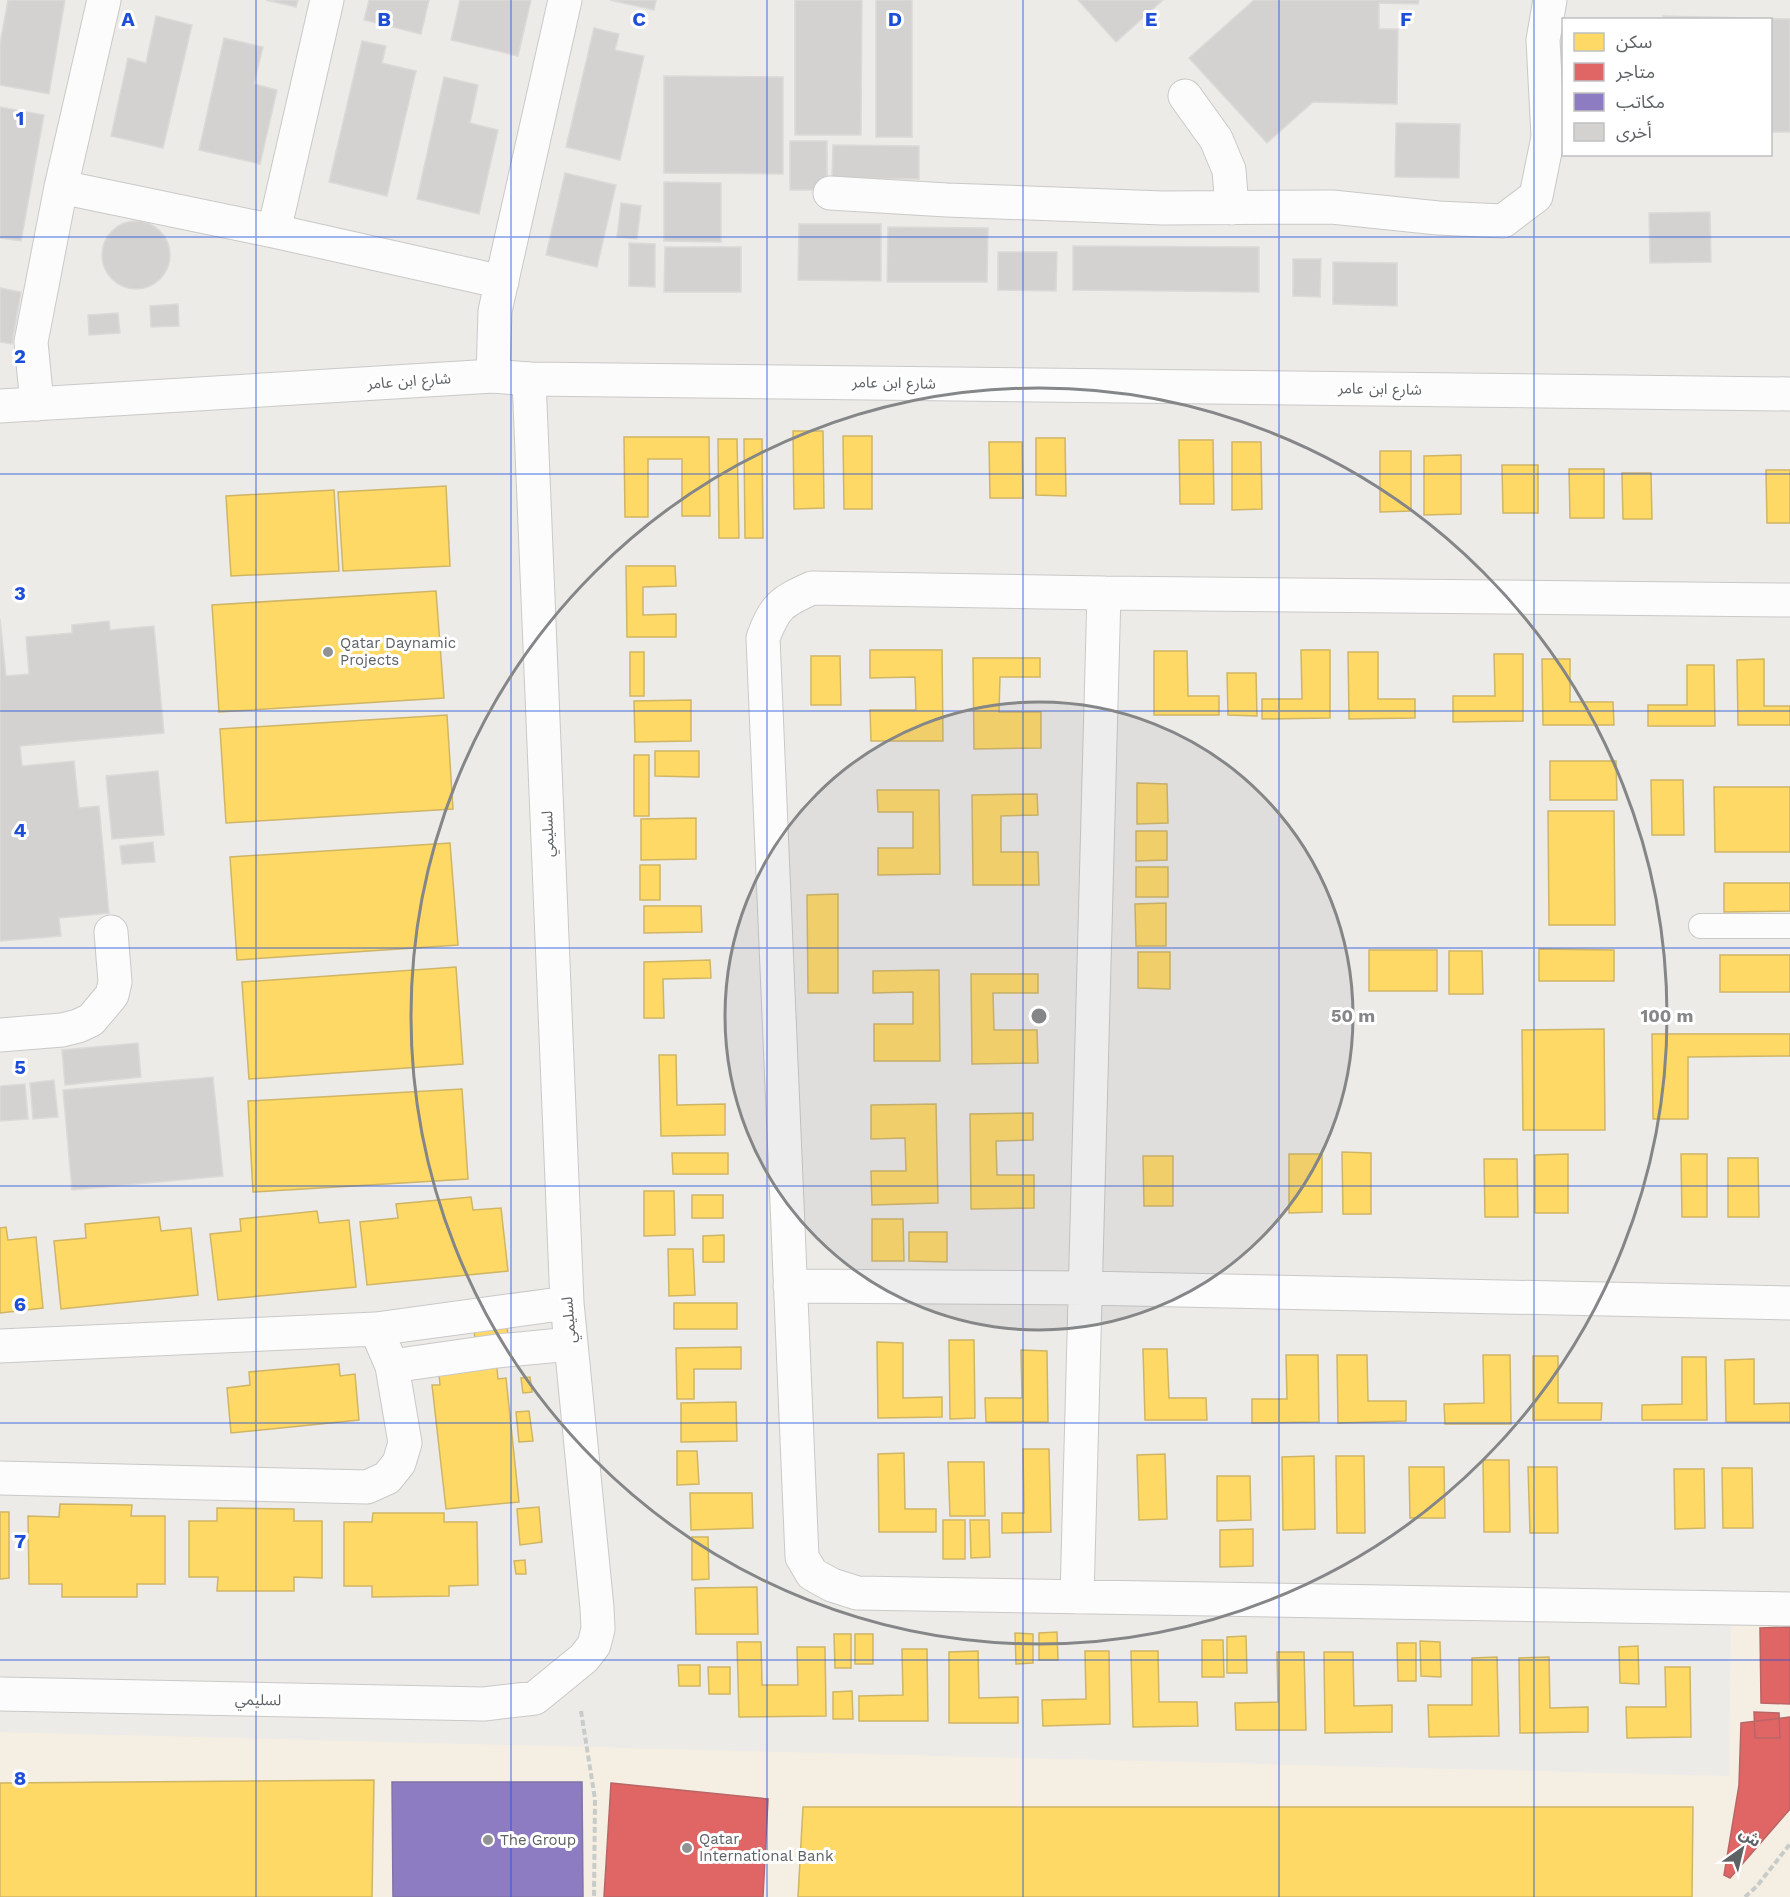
<svg xmlns="http://www.w3.org/2000/svg" width="1790" height="1897" viewBox="0 0 1790 1897" font-family="'Work Sans','Noto Sans Arabic',sans-serif">
<style>
.commercial{fill:#f5eee2}
.homes{fill:#ffd966;stroke:#cfb566;stroke-width:1.5}
.shops{fill:#e06666;stroke:#b96566;stroke-width:1.5}
.offices{fill:#8e7cc3;stroke:#8074a7;stroke-width:1.5}
.building{fill:#d4d2d1;stroke:#dcdad8;stroke-width:1.5}
.lines{fill:none;stroke-linecap:round;stroke-linejoin:round}
.service-casing{stroke:#c9c9c8;stroke-width:26}
.minor-casing{stroke:#c9c9c8;stroke-width:35}
.tertiary-casing{stroke:#c9c9c8;stroke-width:35}
.path{stroke:#c8ccc9;stroke-width:4;stroke-dasharray:6 3;stroke-linecap:butt}
.service{stroke:#fcfcfc;stroke-width:24}
.minor{stroke:#fcfcfc;stroke-width:33}
.tertiary{stroke:#fcfcfc;stroke-width:33}
.grid{fill:none;stroke:#1d4ed8;stroke-width:1.5;stroke-opacity:0.55}
.ring{fill:none;stroke:#848688;stroke-width:3}
.poi-dot{fill:#909293;stroke:#fff;stroke-width:2}
.labels{text-anchor:middle;dominant-baseline:central;stroke-width:6;stroke-linejoin:round;paint-order:stroke}
.street-label{font-size:15px;fill:#5e6265;stroke:#fff}
.poi-label{font-size:15px;fill:#5e6265;stroke:#fff;text-anchor:start}
.grid-label{font-size:20px;text-anchor:middle;font-weight:bold;fill:#1d4ed8;stroke:#fff;stroke-width:6;stroke-linejoin:round;paint-order:stroke}
.centre{fill:#848688;stroke:#fff;stroke-width:3}
.ring-label{font-size:18px;text-anchor:middle;font-weight:bold;fill:#848688;stroke:#fff;stroke-width:6;stroke-linejoin:round;paint-order:stroke}
</style>
<rect width="100%" height="100%" fill="#edebe8"/>
<!-- commercial -->
<path class="commercial" d="M1731,1617L1790,1630V1897H0V1732L1729,1776Z"/>
<!-- homes -->
<path class="homes" d="M793,431H823L824,508L794,509Z
M843,436H872V509H844Z
M624,437H709L710,516H682V459H648V517H625Z
M1036,438H1065L1066,496L1036,495Z
M718,439H737L739,538H719Z
M744,439H762L763,538H745Z
M1179,440H1213L1214,504H1180Z
M989,442H1022L1023,498H990Z
M1232,442H1261L1262,509L1232,510Z
M1380,451H1411V511L1380,512Z
M1461,455V514L1424,515V456Z
M1502,465H1538V513H1503Z
M1569,469H1604V518H1570Z
M1766,470H1790V523H1767Z
M1622,473H1651L1652,519H1623Z
M446,486L450,566L343,571L338,492Z
M334,490L339,571L231,576L226,496Z
M626,566H675L676,586L643,587V615L676,614V637H627Z
M436,591L444,698L219,712L212,605Z
M870,650H942L943,741H871L870,710H916L915,677L870,678Z
M1301,650H1330V718L1262,719V699H1302Z
M1154,651H1187L1188,696H1219V715H1154Z
M630,652H644V696H630Z
M1348,652H1378V699H1415V718L1349,719Z
M1494,654H1523V721L1453,722V696H1495Z
M811,656H840L841,705H811Z
M973,658H1040V677H1000L999,712H1041V748L974,749Z
M1542,659H1570V702H1613L1614,725H1543Z
M1764,659V706H1790V725H1738L1737,660Z
M1687,665H1714L1715,726H1648V705H1687Z
M1227,673H1256L1257,716L1228,715Z
M691,700V741L635,742L634,701Z
M447,715L453,809L226,823L220,729Z
M655,751H699V777L655,776Z
M634,755H649V816H634Z
M1550,761H1616L1617,800H1550Z
M1651,780H1683L1684,835H1652Z
M1137,783L1167,784L1168,823L1137,824Z
M1714,787H1790V852H1715Z
M877,790H939L940,874L878,875V848H913V812H878Z
M1037,794L1038,815L1001,816V852H1038L1039,885H973L972,795Z
M1548,811H1614L1615,925H1549Z
M696,818V859L641,860V819Z
M1136,831H1167V860L1136,861Z
M450,843L458,945L237,960L230,857Z
M640,865H660V900H640Z
M1136,867H1168V897H1136Z
M1724,883H1790V911L1724,912Z
M838,894V993H808L807,895Z
M1166,903V946H1136L1135,904Z
M644,906H701L702,932L644,933Z
M1539,949L1614,950V981H1539Z
M1369,950H1437V991H1369Z
M1449,951H1482L1483,994H1449Z
M1138,952H1170V989L1138,988Z
M1720,955H1790V992H1720Z
M710,960L711,978L663,979L664,1018H644V962Z
M456,967L463,1064L249,1079L242,982Z
M939,970L940,1061H874V1024H913V992L873,993V971Z
M971,974H1038V993H993L994,1030H1037L1038,1063L972,1064Z
M1604,1029L1605,1130H1523L1522,1030Z
M1652,1034H1790V1056L1688,1057V1119H1653Z
M659,1055H676L677,1105L725,1104V1135L661,1136Z
M462,1089L468,1179L253,1192L248,1101Z
M936,1104L938,1203L872,1205L871,1171H906L905,1138L871,1139V1105Z
M1033,1113V1140L996,1141L997,1175H1034V1208L971,1209L970,1114Z
M1342,1152L1371,1153V1214H1343Z
M672,1153H728V1174H673Z
M1289,1154H1322V1212L1289,1213Z
M1568,1154V1213H1535V1155Z
M1681,1154H1707V1217H1682Z
M1143,1156H1173V1206H1144Z
M1728,1158H1758L1759,1217H1728Z
M1484,1159H1517L1518,1217H1485Z
M644,1191H674L675,1235L644,1236Z
M692,1195H723V1218H692Z
M471,1197L473,1210L501,1208L508,1271L367,1285L360,1222L398,1218L396,1204Z
M317,1211L319,1223L349,1220L356,1287L218,1300L210,1234L241,1231L240,1219Z
M159,1217L161,1231L191,1228L198,1295L61,1309L54,1241L86,1238L85,1224Z
M872,1219H903L904,1261H872Z
M6,1227L8,1240L36,1237L43,1308L0,1313V1228Z
M909,1232H947V1262L909,1261Z
M724,1235V1262H703V1236Z
M668,1249H693L695,1295L669,1296Z
M674,1303H737V1329H674Z
M506,1317L509,1345L476,1348L473,1321Z
M949,1340H974L975,1418L950,1419Z
M877,1342L903,1343V1398L942,1397V1417L878,1418Z
M741,1347V1369H694V1399H677L676,1348Z
M1143,1349H1167L1169,1398H1206L1207,1420H1145Z
M1021,1350L1047,1351L1048,1422H986L985,1398H1022Z
M1286,1355H1318L1319,1422L1252,1423V1399H1287Z
M1337,1355H1367L1368,1401H1406V1421L1338,1423Z
M1483,1355H1510L1511,1424H1445L1444,1404L1484,1403Z
M1533,1356H1558V1403H1602L1601,1420H1533Z
M1682,1357H1706L1707,1420H1642V1405L1682,1404Z
M496,1358L498,1379L506,1378L519,1502L446,1509L432,1385H440L438,1363Z
M1754,1359V1404L1790,1403V1422H1726L1725,1360Z
M339,1364L340,1376L355,1374L359,1420L231,1433L227,1388L250,1385L249,1372Z
M530,1377L532,1392L523,1393L521,1378Z
M736,1402L737,1441L681,1442V1403Z
M529,1411L533,1441L519,1442L516,1412Z
M1023,1449H1049L1051,1532L1002,1533V1513H1024Z
M677,1451H697L699,1484L677,1485Z
M904,1453L905,1509H936V1532H879L878,1454Z
M1165,1454L1167,1519L1139,1520L1137,1455Z
M1314,1456L1315,1529L1283,1530L1282,1457Z
M1336,1456H1364L1365,1533H1337Z
M1483,1460H1509L1510,1532H1484Z
M948,1462H984L985,1516H950Z
M1409,1467H1444L1445,1518H1410Z
M1528,1467H1557L1558,1533H1530Z
M1722,1468H1752L1753,1528H1723Z
M1674,1469H1704L1705,1528L1675,1529Z
M1217,1476H1250L1251,1520L1217,1521Z
M690,1493H752L753,1528L691,1530Z
M60,1504L132,1505L131,1516H165V1584H137V1597H62V1584H29L28,1516L59,1517Z
M539,1507L542,1542L520,1545L517,1509Z
M217,1508L294,1509V1521H322V1578L294,1577V1591H217L218,1577H189V1521H217Z
M0,1512H9V1578L0,1579Z
M373,1513H444V1522H477L478,1585L449,1586V1596L372,1597V1586H344V1522H372Z
M943,1520H965V1559H943Z
M970,1520H989L990,1557L971,1558Z
M1253,1529V1566L1220,1567V1530Z
M692,1537H708L709,1579L692,1580Z
M525,1560L526,1574H516L514,1561Z
M757,1587L758,1634H696L695,1588Z
M1057,1632L1058,1660H1039V1633Z
M1015,1633L1033,1634V1663L1016,1664Z
M834,1634H851V1668H835Z
M855,1634H873V1664H855Z
M1246,1636L1247,1673H1227V1637Z
M1202,1640H1223L1224,1677H1202Z
M1420,1641L1440,1642L1441,1677L1421,1676Z
M737,1642H761L762,1685H798L797,1647H825L826,1716L739,1717Z
M1397,1643H1416V1681H1398Z
M1638,1646L1639,1684L1620,1683L1619,1647Z
M902,1649H927L928,1721H859V1696L903,1695Z
M978,1651L979,1698L1018,1697V1723H949V1652Z
M1085,1651H1109L1110,1724L1043,1726L1042,1700L1086,1699Z
M1131,1651H1158L1159,1702H1197L1198,1726L1133,1727Z
M1277,1652H1304L1306,1730H1236L1235,1703L1278,1702Z
M1324,1652H1353L1354,1706L1392,1705V1732L1325,1733Z
M1497,1657L1499,1736L1429,1737L1428,1705H1472V1658Z
M1549,1657L1550,1708L1588,1707V1732L1520,1733L1519,1658Z
M678,1665H700V1686H679Z
M708,1667H730V1694H709Z
M1665,1667H1690L1691,1737L1627,1738L1626,1707H1666Z
M852,1691L853,1719H833V1692Z
M374,1780L372,1897H0V1783Z
M803,1807H1693L1692,1897H798Z"/>
<!-- shops -->
<path class="shops" d="M1790,1627V1704L1761,1703L1760,1628Z
M1754,1712L1779,1713L1780,1738H1755Z
M1790,1717V1809L1730,1878L1724,1875L1739,1785L1741,1723Z
M611,1783L768,1799L763,1897H604Z"/>
<!-- offices -->
<path class="offices" d="M392,1782H582L583,1897H393Z"/>
<!-- building -->
<path class="building" d="M8,0H65L49,94L0,85V44Z
M266,0H298L296,7Z
M369,0H429L421,34L364,20Z
M460,0H531L518,56L451,40Z
M610,0H656L654,10Z
M795,0H862L861,135H795Z
M876,0H912V137H876Z
M1078,0H1163L1116,42Z
M1254,0H1419L1418,4L1379,3V29H1398L1397,104L1313,102L1267,143L1189,58Z
M156,16L192,25L163,148L111,136L128,58L146,63Z
M1663,16L1790,19V132H1770V20H1663Z
M594,28L619,34L615,50L644,56L620,160L566,147Z
M224,38L263,47L254,84L277,90L260,164L199,150Z
M362,41L386,46L382,63L416,71L387,196L329,182Z
M664,76L783,77V174L664,173Z
M444,77L478,85L470,123L498,130L479,214L417,199Z
M0,107L44,115L21,241L0,238Z
M1396,123L1460,124L1459,178L1395,177Z
M790,141H827V190H790Z
M833,145L919,146V179L832,178Z
M565,173L616,185L597,267L546,255Z
M664,182L721,183V242L664,241Z
M621,203L641,206L637,239L617,237Z
M1710,212L1711,262L1650,263L1649,213Z
M102 255a34 34 0 1 1 68 0a34 34 0 1 1-68 0Z
M799,224H881V281L798,280Z
M888,227L988,228L987,282H887Z
M629,243L655,244V287L629,286Z
M1073,246L1259,247V292L1073,290Z
M665,247H741V292H664Z
M998,252H1057L1056,291L998,290Z
M1293,259H1321L1320,297L1293,296Z
M1333,262L1397,263V306L1333,304Z
M0,288L21,292L12,344L0,342Z
M178,304L179,326L151,327L150,306Z
M118,313L120,333L89,335L88,315Z
M0,619L6,676L29,674L26,637L72,633V625L109,621L110,630L154,626L164,733L20,746L22,766L74,761L79,808L99,806L109,913L59,918L61,936L0,941Z
M158,771L164,835L112,839L106,776Z
M153,842L155,862L122,864L120,846Z
M138,1043L141,1077L65,1085L62,1050Z
M213,1077L223,1176L72,1190L63,1090Z
M54,1080L58,1117L33,1119L30,1083Z
M25,1084L28,1119L0,1121V1086Z"/>
<g class="lines">
<!-- service casing -->
<g class="service-casing">
<path id="service" d="M1701,926H1790"/>
</g>
<!-- minor casing -->
<g class="minor-casing">
<path id="minor" d="M1185,96L1216,139L1229,170L1232,208
M61,187L274,231L502,282
M830,193L947,200L1163,208L1332,207L1438,218L1503,221L1536,196L1548,137L1543,40L1550,0
M274,231L327,0
M493,376L495,311L565,0
M37,404L31,342L61,187L104,0
M1790,600L1104,593L812,588C781,602 775,606 763,638L802,1557L812,1574L832,1585L857,1593L1790,1609
M0,1035L62,1030L78,1026L91,1020L112,995L115,982L111,932
M790,1286L1085,1288L1790,1303
M0,1346L376,1329L567,1303
M392,1366L497,1351L571,1344
M0,1478L367,1487L387,1478L399,1463L405,1443L392,1366L376,1329
M1077,1597L1104,593
M0,1694L484,1704L535,1698L584,1658L594,1645L598,1629L597,1608L567,1303L529,379"/>
</g>
<!-- tertiary casing -->
<g class="tertiary-casing">
<path id="tertiary" d="M0,406L493,376L529,379L1790,394"/>
</g>
<!-- path -->
<path class="path" d="M581,1711L595,1799L594,1897
M1745,1897L1757,1886L1790,1844"/>
<!-- service -->
<use href="#service" class="service"/>
<!-- minor -->
<use href="#minor" class="minor"/>
<!-- tertiary -->
<use href="#tertiary" class="tertiary"/>
</g>
<!-- grid -->
<path class="grid" d="M256,0V1897M511,0V1897M767,0V1897M1023,0V1897M1279,0V1897M1534,0V1897M0,237H1790M0,474H1790M0,711H1790M0,948H1790M0,1186H1790M0,1423H1790M0,1660H1790"/>
<!-- distance rings -->
<circle cx="1039" cy="1016" r="314" fill="#848688" fill-opacity=".12"/>
<g class="ring">
<circle cx="1039" cy="1016" r="314"/>
<circle cx="1039" cy="1016" r="628"/>
</g>
<!-- markers -->
<g class="poi-dot">
<circle cx="328" cy="652" r="6"/>
<circle cx="488" cy="1840" r="6"/>
<circle cx="687" cy="1848" r="6"/>
</g>
<g class="labels">
<!-- street labels -->
<g class="street-label">
<text transform="translate(409 381) rotate(-4)">شارع ابن عامر</text>
<text transform="translate(894 383) rotate(1)">شارع ابن عامر</text>
<text transform="translate(1380 389) rotate(1)">شارع ابن عامر</text>
<text transform="translate(548 834) rotate(-92)">لسليمي</text>
<text transform="translate(569 1320) rotate(-95)">لسليمي</text>
<text transform="translate(258 1700) rotate(1)">لسليمي</text>
</g>
<!-- poi labels -->
<g class="poi-label">
<text x="340" y="643">Qatar Daynamic<tspan x="340" dy="17">Projects</tspan></text>
<text x="699" y="1839">Qatar<tspan x="699" dy="17">International Bank</tspan></text>
<text x="500" y="1840">The Group</text>
</g>
</g>
<g class="grid-label">
<text x="128" y="26">A</text>
<text x="384" y="26">B</text>
<text x="639" y="26">C</text>
<text x="895" y="26">D</text>
<text x="1151" y="26">E</text>
<text x="1406" y="26">F</text>
<text x="20" y="125">1</text>
<text x="20" y="363">2</text>
<text x="20" y="600">3</text>
<text x="20" y="837">4</text>
<text x="20" y="1074">5</text>
<text x="20" y="1311">6</text>
<text x="20" y="1548">7</text>
<text x="20" y="1785">8</text>
</g>
<circle cx="1039" cy="1016" r="9" class="centre"/>
<g class="ring-label">
<text x="1353" y="1022">50 m</text>
<text x="1667" y="1022">100 m</text>
</g>
<!-- legend -->
<rect x="1562" y="18" width="210" height="138" fill="#ffffff" stroke="#bfc0c1" stroke-width="1.5"/>
<rect x="1574" y="33" width="30" height="18" fill="#ffd966" stroke="#bfc0c1" stroke-width="1.5"/>
<text x="1616" y="48" font-size="18" fill="#5e6265">سكن</text>
<rect x="1574" y="63" width="30" height="18" fill="#e06666" stroke="#bfc0c1" stroke-width="1.5"/>
<text x="1616" y="78" font-size="18" fill="#5e6265">متاجر</text>
<rect x="1574" y="93" width="30" height="18" fill="#8e7cc3" stroke="#bfc0c1" stroke-width="1.5"/>
<text x="1616" y="108" font-size="18" fill="#5e6265">مكاتب</text>
<rect x="1574" y="123" width="30" height="18" fill="#d4d2d1" stroke="#bfc0c1" stroke-width="1.5"/>
<text x="1616" y="138" font-size="18" fill="#5e6265">أخرى</text>
<!-- north arrow -->
<g transform="translate(1742 1849) rotate(34)" stroke="#ffffff" stroke-width="4.5" paint-order="stroke">
<path d="M0-4.5L10 22L0 15L-10 22Z" fill="#5e6265"/>
<text y="-9" font-size="16" font-weight="bold" text-anchor="middle" fill="#5e6265">ش</text>
</g>
</svg>
